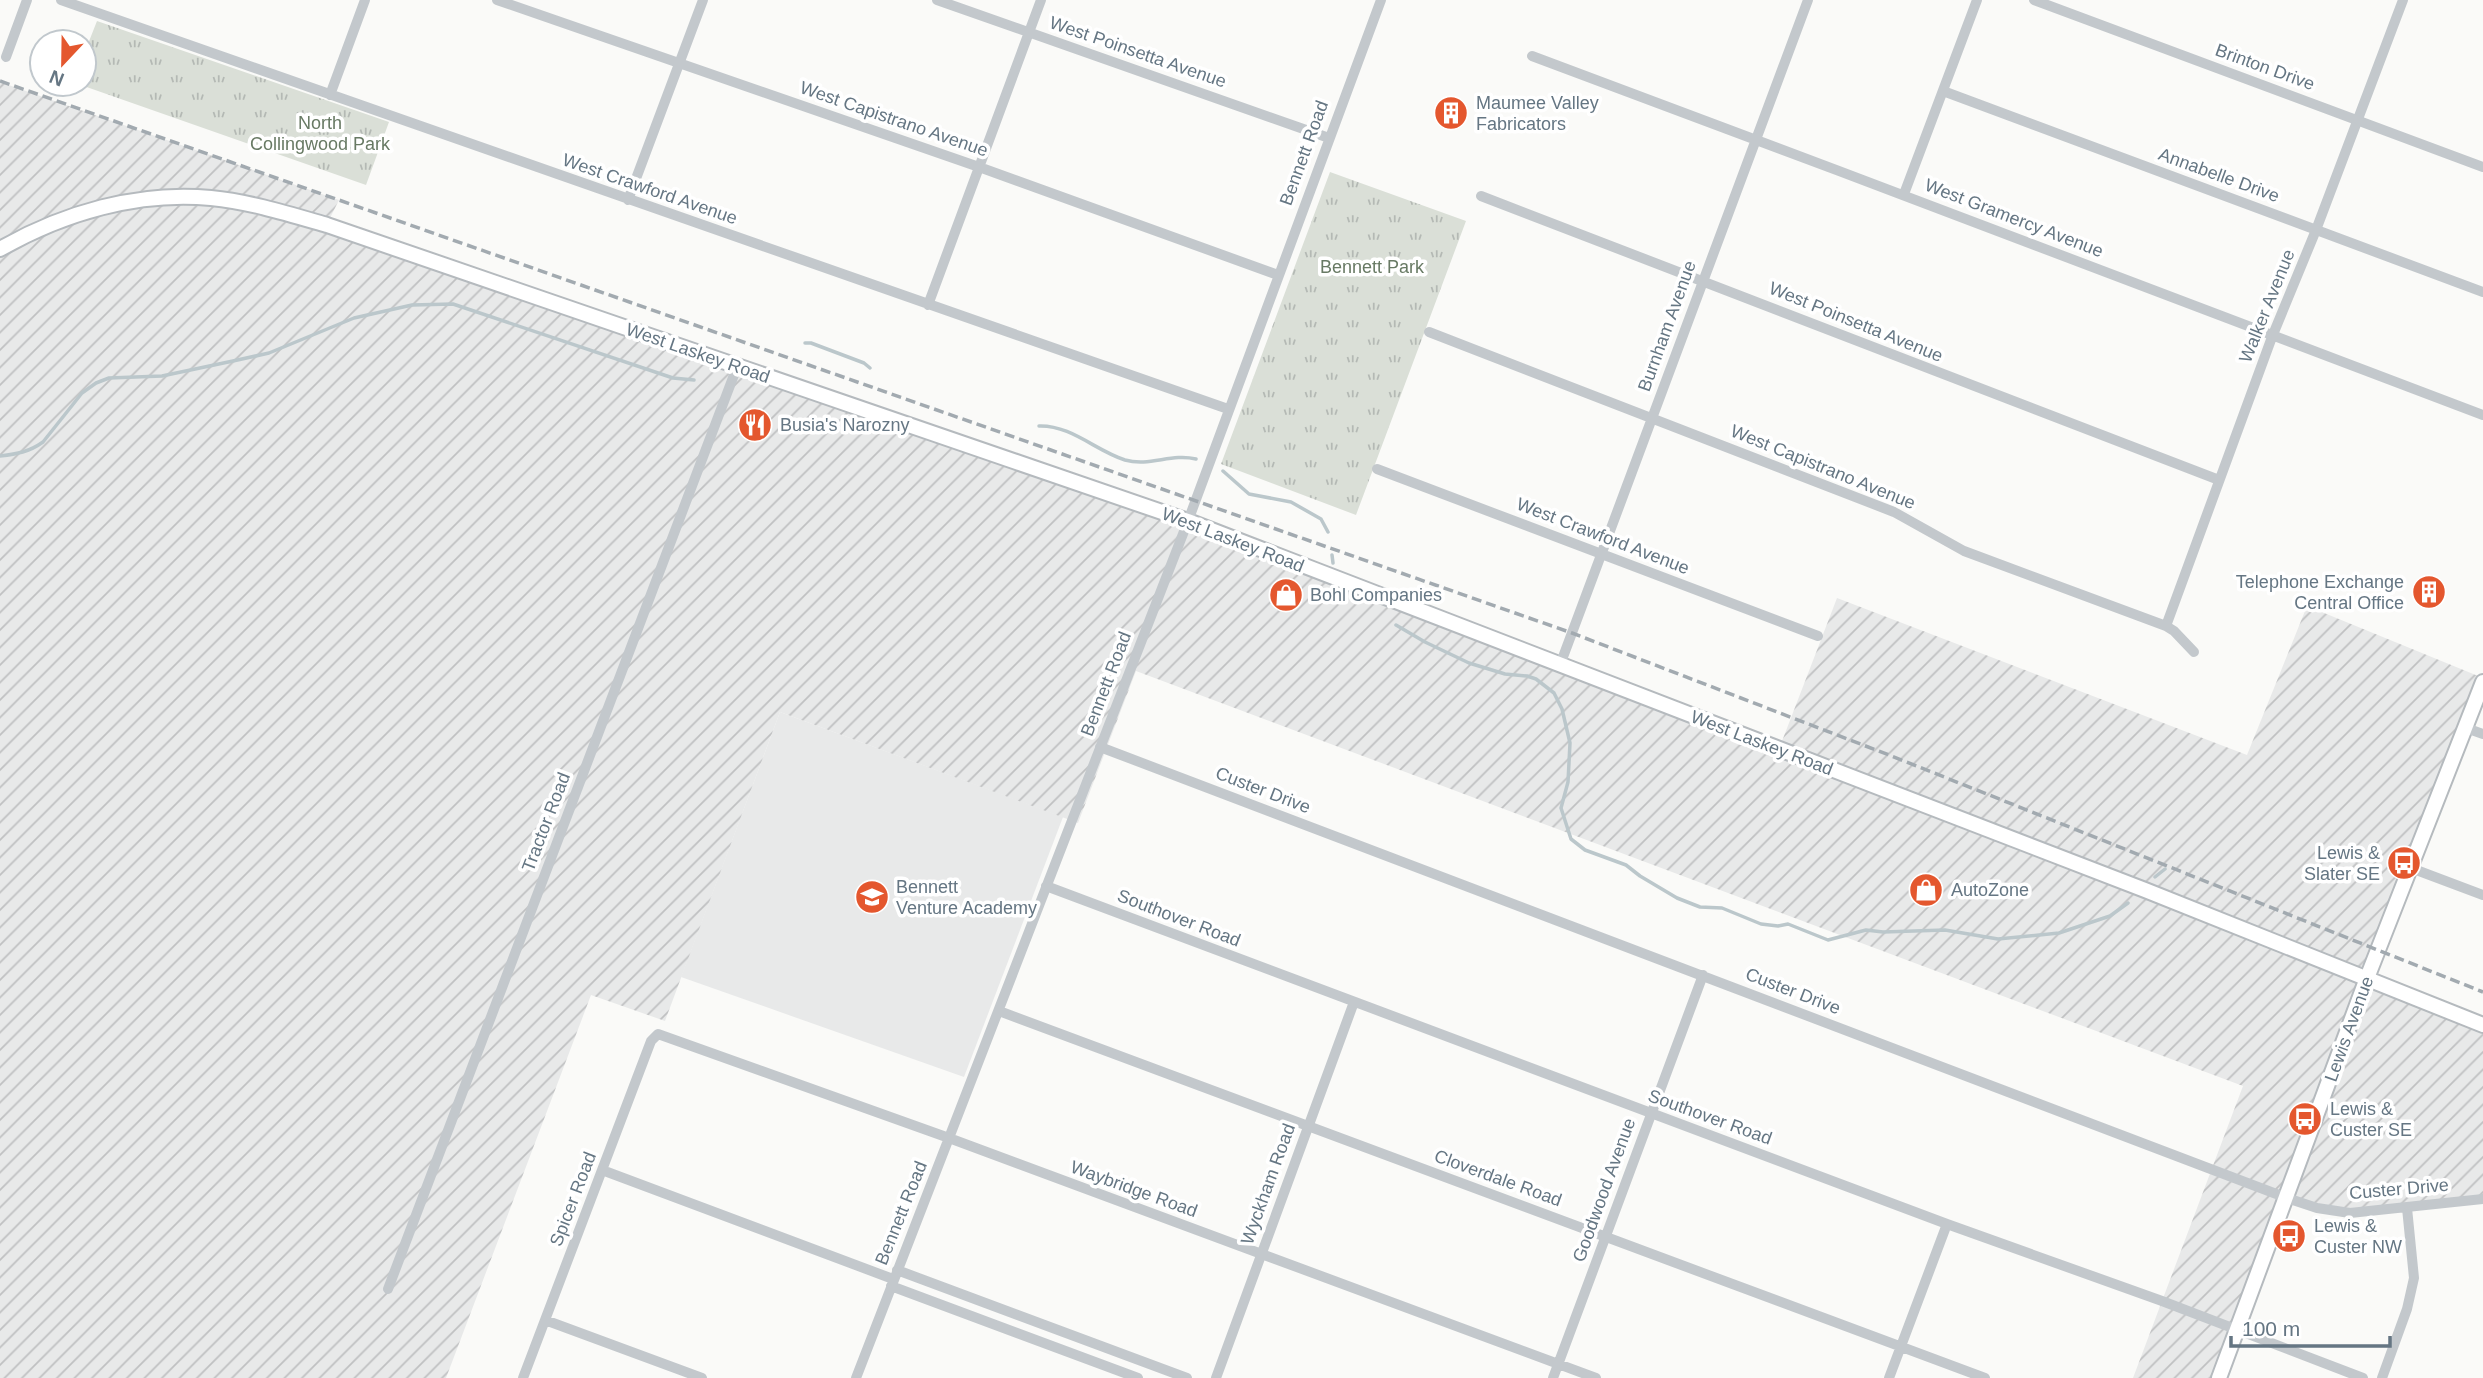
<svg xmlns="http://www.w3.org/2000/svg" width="2483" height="1378" viewBox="0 0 2483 1378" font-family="Helvetica,sans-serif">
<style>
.built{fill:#e8e9e9}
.industrial{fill:url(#industrial-furrows)}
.park{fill:url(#park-tufts)}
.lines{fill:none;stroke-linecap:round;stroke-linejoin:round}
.stream{stroke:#bbc7cb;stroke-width:3.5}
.major-casing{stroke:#b5babe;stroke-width:18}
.minor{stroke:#c3c8cc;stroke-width:10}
.major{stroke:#fff;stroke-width:14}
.rail{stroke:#a2aab0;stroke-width:3.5;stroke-dasharray:10 5;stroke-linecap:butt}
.labels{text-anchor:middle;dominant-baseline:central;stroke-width:7;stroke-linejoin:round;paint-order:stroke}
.street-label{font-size:18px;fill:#657683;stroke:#fff}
.poi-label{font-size:18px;fill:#657683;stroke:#fff;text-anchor:start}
.park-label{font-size:18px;fill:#687a64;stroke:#fff}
</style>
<defs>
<pattern id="industrial-furrows" width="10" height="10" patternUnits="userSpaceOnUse" patternTransform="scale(1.75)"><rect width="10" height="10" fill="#e8e9e9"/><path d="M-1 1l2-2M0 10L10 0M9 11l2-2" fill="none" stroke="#c0c1c2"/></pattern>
<pattern id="park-tufts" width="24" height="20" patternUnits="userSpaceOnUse" patternTransform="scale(1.75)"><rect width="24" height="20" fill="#dadfd7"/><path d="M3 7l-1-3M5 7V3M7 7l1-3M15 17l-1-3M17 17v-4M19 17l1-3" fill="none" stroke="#b4b9b4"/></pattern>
</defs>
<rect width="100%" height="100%" fill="#fafaf8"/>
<!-- built -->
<path class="built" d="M780,712L1063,817L964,1077L681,977Z"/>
<!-- industrial -->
<path class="industrial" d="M0,82L339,200L327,224L1188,521L1779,749L1837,598L2247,755L2307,606L2483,678L2368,978L2483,1024V1199L2350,1213L2287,1199L2219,1378H2133L2243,1086L1136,671L1078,823L780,712L665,1021L591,995L446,1378H0Z"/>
<!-- park -->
<path class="park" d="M97,21L389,122L366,185L78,84H84V54Z
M1330,172L1466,221L1356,515L1221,464Z"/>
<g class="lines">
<!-- stream -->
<path class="stream" d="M805,343H811L864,363L870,368
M1039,426C1071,425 1096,451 1125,460C1150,467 1171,453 1196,459
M0,456C17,454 29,452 43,442L82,393L96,383L109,378L162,376L233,361L269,353L354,318L412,305L453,304L673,378L694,380
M1223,471L1249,494L1291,502L1321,519L1328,532
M1332,555L1333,563
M1396,625L1425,642L1469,663L1505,674L1527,676L1536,679L1554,693L1562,709L1570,743L1568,782L1561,808L1571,839L1585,850L1626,865L1640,876L1677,898L1700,907L1722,908L1761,924L1778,926L1788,924L1828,940L1866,930L1883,932L1945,930L1998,939L2059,933L2110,916L2128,903
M2155,877L2165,869"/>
<!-- major casing -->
<g class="major-casing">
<path id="major" d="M0,249C63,213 138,191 211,198C251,202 289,214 327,225L1188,521L2145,890L2483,1025
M2219,1378L2367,978L2483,682"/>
</g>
<!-- minor -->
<path class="minor" d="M61,0L1228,409
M497,0L979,167L1278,275
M937,0L1329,138
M2034,0L2483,167
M1532,56C1850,173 2165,297 2483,415
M6,57L27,0
M1943,91L2483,292
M330,95L365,0
M1904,194L1977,0
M1481,196L2219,480
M628,200L703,0
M928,305L1041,0
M1429,332L1894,512L1964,551L2166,626L2174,631L2194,652
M1377,469L1818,636
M2166,626L2272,337L2316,230L2403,0
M1560,665L1808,0
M2466,728L2483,734
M1100,747L2287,1198L2317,1208L2350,1213L2483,1199
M2411,868L2483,895
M1046,886L1947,1224L2162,1301L2363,1378
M999,1011L1985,1378
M602,1170L893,1279
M897,1270L1187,1378
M891,1286L1138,1378
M388,1289L737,367
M545,1320L702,1378
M523,1378L651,1041L658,1034L949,1138L1596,1378
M856,1378L1188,521L1381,0
M1216,1378L1354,1002
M1553,1378L1703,975
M1889,1378L1947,1224
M2382,1378L2407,1309L2414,1278L2407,1208"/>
<!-- major -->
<use href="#major" class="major"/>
<!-- rail -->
<path class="rail" d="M0,81L1572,633L1889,755L2483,992"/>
</g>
<!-- icons -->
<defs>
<g id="building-disc" transform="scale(1.75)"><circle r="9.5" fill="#e4572e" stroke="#fff"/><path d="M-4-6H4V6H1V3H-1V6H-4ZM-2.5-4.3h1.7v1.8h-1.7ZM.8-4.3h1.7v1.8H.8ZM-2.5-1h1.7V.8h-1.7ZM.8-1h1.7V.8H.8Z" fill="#fff"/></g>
<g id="restaurant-disc" transform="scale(1.75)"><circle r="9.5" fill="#e4572e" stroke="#fff"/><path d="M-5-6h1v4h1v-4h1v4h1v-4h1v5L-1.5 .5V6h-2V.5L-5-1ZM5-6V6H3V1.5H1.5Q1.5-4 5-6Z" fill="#fff"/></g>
<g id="shop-disc" transform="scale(1.75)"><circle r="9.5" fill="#e4572e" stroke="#fff"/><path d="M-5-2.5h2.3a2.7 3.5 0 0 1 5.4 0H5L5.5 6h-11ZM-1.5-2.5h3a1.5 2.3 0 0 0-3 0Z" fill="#fff"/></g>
<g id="bus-disc" transform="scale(1.75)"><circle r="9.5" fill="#e4572e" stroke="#fff"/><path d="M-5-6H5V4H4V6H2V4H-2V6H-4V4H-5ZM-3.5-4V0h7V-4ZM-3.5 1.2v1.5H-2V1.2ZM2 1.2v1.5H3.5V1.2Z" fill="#fff"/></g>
<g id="school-disc" transform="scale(1.75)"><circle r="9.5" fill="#e4572e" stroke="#fff"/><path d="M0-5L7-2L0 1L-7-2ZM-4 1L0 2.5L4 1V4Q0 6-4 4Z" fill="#fff"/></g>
</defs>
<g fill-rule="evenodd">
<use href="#building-disc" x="1451" y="113"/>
<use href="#restaurant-disc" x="755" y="425"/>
<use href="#building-disc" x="2429" y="592"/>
<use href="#shop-disc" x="1286" y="595"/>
<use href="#bus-disc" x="2404" y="863"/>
<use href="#shop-disc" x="1926" y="890"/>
<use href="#school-disc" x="872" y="897"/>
<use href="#bus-disc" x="2305" y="1119"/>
<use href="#bus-disc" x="2289" y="1236"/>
</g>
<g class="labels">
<!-- street labels -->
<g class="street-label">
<text transform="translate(1138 52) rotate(19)">West Poinsetta Avenue</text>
<text transform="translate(2265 67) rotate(20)">Brinton Drive</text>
<text transform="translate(894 119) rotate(19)">West Capistrano Avenue</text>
<text transform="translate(1304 153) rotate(-70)">Bennett Road</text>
<text transform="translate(2219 175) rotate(20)">Annabelle Drive</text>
<text transform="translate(650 189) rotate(19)">West Crawford Avenue</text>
<text transform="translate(2014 218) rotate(21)">West Gramercy Avenue</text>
<text transform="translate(2267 306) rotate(-68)">Walker Avenue</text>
<text transform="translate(1856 322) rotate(22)">West Poinsetta Avenue</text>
<text transform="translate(1667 326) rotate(-70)">Burnham Avenue</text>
<text transform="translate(698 353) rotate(19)">West Laskey Road</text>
<text transform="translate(1823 467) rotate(22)">West Capistrano Avenue</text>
<text transform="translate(1603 536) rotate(21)">West Crawford Avenue</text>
<text transform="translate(1233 540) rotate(21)">West Laskey Road</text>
<text transform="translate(1106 684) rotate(-69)">Bennett Road</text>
<text transform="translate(1762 743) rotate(21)">West Laskey Road</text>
<text transform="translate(1263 790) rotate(21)">Custer Drive</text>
<text transform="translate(546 822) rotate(-69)">Tractor Road</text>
<text transform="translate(1179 918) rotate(21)">Southover Road</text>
<text transform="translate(1793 991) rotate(21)">Custer Drive</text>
<text transform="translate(2349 1029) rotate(-70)">Lewis Avenue</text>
<text transform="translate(1710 1117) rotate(20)">Southover Road</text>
<text transform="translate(1498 1178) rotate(20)">Cloverdale Road</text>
<text transform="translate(1268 1184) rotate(-70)">Wyckham Road</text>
<text transform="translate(1134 1189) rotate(20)">Waybridge Road</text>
<text transform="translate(2399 1189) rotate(-5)">Custer Drive</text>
<text transform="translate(1604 1190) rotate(-70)">Goodwood Avenue</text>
<text transform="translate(573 1199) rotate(-69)">Spicer Road</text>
<text transform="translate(901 1213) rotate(-68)">Bennett Road</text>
</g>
<!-- poi labels -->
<g class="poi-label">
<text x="1476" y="103">Maumee Valley<tspan x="1476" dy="21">Fabricators</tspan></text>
<text x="780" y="425">Busia's Narozny</text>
<text x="2404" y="582" text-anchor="end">Telephone Exchange<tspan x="2404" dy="21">Central Office</tspan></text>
<text x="1310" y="595">Bohl Companies</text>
<text x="2380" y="853" text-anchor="end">Lewis &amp;<tspan x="2380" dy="21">Slater SE</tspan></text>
<text x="896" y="887">Bennett<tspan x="896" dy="21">Venture Academy</tspan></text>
<text x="1951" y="890">AutoZone</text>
<text x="2330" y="1109">Lewis &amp;<tspan x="2330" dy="21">Custer SE</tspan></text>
<text x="2314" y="1226">Lewis &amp;<tspan x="2314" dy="21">Custer NW</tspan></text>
</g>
<!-- park labels -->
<g class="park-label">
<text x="320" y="123">North<tspan x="320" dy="21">Collingwood Park</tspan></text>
<text x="1372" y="267">Bennett Park</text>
</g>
</g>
<!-- north arrow -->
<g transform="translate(63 63) rotate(202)"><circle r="33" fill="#ffffff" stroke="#c1c8cd" stroke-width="2"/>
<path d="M0-5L12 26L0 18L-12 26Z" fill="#e4572e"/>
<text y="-10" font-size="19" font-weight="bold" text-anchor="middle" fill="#657683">N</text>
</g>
<!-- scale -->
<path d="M2231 1336v10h159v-10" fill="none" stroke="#657683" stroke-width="3.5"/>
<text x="2242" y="1336" font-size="21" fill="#657683" stroke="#ffffff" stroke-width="5" paint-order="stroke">100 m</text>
</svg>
